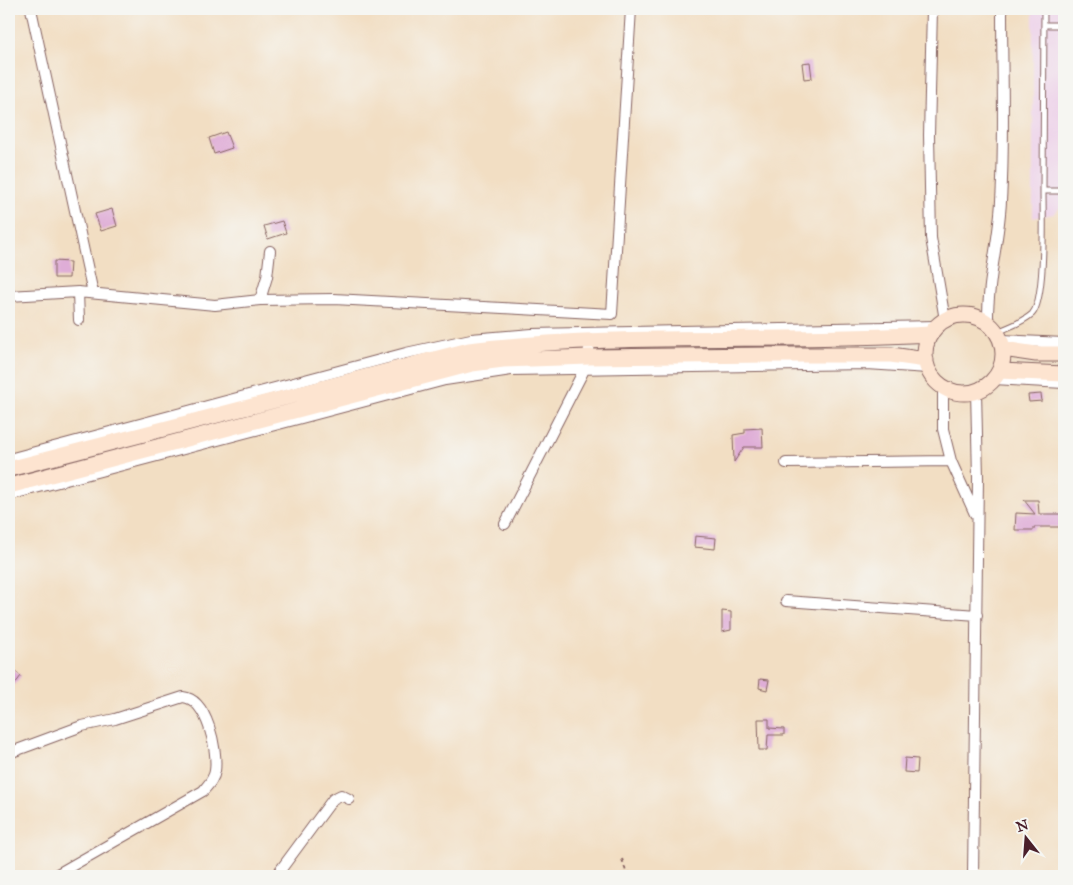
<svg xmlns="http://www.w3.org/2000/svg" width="1073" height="885" viewBox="0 0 1073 885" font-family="'IM FELL Great Primer',serif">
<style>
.built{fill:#edd1e9}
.building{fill:#dfadd7}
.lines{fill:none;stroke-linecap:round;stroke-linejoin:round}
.service-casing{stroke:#856260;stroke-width:7}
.minor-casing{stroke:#856260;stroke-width:12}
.secondary-casing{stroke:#856260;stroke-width:17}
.path{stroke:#856260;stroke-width:2;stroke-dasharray:4 4;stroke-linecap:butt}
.service{stroke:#fff;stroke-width:5}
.minor{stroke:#fff;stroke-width:10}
.secondary{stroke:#fde4d0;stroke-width:15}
</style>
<rect width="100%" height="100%" fill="#f6f6f2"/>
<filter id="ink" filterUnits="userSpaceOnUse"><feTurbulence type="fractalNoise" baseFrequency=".02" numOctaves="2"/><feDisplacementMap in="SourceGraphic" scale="10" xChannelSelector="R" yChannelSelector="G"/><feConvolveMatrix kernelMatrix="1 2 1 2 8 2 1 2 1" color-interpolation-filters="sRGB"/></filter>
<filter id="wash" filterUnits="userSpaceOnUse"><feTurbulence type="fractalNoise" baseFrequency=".0096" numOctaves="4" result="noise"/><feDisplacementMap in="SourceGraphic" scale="20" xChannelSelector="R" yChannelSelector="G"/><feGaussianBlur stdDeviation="1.12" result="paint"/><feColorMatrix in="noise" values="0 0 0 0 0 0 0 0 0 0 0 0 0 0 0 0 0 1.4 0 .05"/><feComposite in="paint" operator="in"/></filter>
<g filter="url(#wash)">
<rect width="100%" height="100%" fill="#f2dec3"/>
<!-- built -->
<path class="built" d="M1033,9H1064V203L1054,214L1033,218Z"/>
<g id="blocks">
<!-- building -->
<path class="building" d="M810,62L812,78L804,79L802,63Z
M226,132L232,148L214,154L209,138Z
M112,209L117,226L101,231L95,214Z
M282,221L286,233L268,239L264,226Z
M54,261L70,262L69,278H54Z
M1041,394L1042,401L1029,402L1028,395Z
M762,428L763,447H744L734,462L733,435L745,433V429Z
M1024,500H1038L1039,514H1064V527H1034V530H1015L1016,513L1035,514Z
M695,536L716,538L715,549L694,547Z
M722,611L731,612V630L722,632Z
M9,666L21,676L9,692Z
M760,679L769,680L767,690L759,688Z
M758,719H769V728L784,729V735H768L767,750H759Z
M905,758L918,759L917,773L904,772Z"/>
</g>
</g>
<g filter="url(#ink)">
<use href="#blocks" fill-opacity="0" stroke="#856260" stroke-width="1"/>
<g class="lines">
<!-- service casing -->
<g class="service-casing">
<path id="service" d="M1044,25H1064
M1043,191L1044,9
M997,332C1009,327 1022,323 1032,314C1046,300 1043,214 1043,191H1064"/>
</g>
<!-- minor casing -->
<g class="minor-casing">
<path id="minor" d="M31,9L93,293
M932,9L929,135L931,238L945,320
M270,251L267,277L260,300L334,299L612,314L631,9
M78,292L79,320
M9,296L78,292L215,305L260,300
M988,322C987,281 999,242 1001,201C1005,137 1002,72 1002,9
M1002,340L1064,343
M994,379L1064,383
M943,387V429L951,461L975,514
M9,459L406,353L471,339L532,334L937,326
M786,463L951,461
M9,495L445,380L511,370L867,364L928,368
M505,524L585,368L592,335
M786,601L977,615
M9,753L82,726L115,719L183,697C207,699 218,750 215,771C214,779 208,785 203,791L54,876
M276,876L333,799L341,795L349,799
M973,876L978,478L976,391"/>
</g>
<!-- secondary casing -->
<g class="secondary-casing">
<path id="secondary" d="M925 354a39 39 0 1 1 78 0a39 39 0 1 1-78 0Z
M1003,349L1036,354H1064
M1000,371L1064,374
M9,469L469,350C622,332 778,343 931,334
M9,486L472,364L503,360L589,357L770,355H891L926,360"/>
</g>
<!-- path -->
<path class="path" d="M622,859L626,871L636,876"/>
<!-- service -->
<use href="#service" class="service"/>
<!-- minor -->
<use href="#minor" class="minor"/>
<!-- secondary -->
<use href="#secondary" class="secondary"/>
</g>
</g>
<!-- margin -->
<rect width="1073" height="885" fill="none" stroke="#f6f6f2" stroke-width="30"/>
<!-- north arrow -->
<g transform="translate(1026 838) rotate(343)" stroke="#f6f6f2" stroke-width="4" paint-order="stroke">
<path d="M0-4L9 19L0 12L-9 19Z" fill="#4a1f2b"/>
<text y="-8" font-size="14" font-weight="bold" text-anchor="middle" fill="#4a1f2b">N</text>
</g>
</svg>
